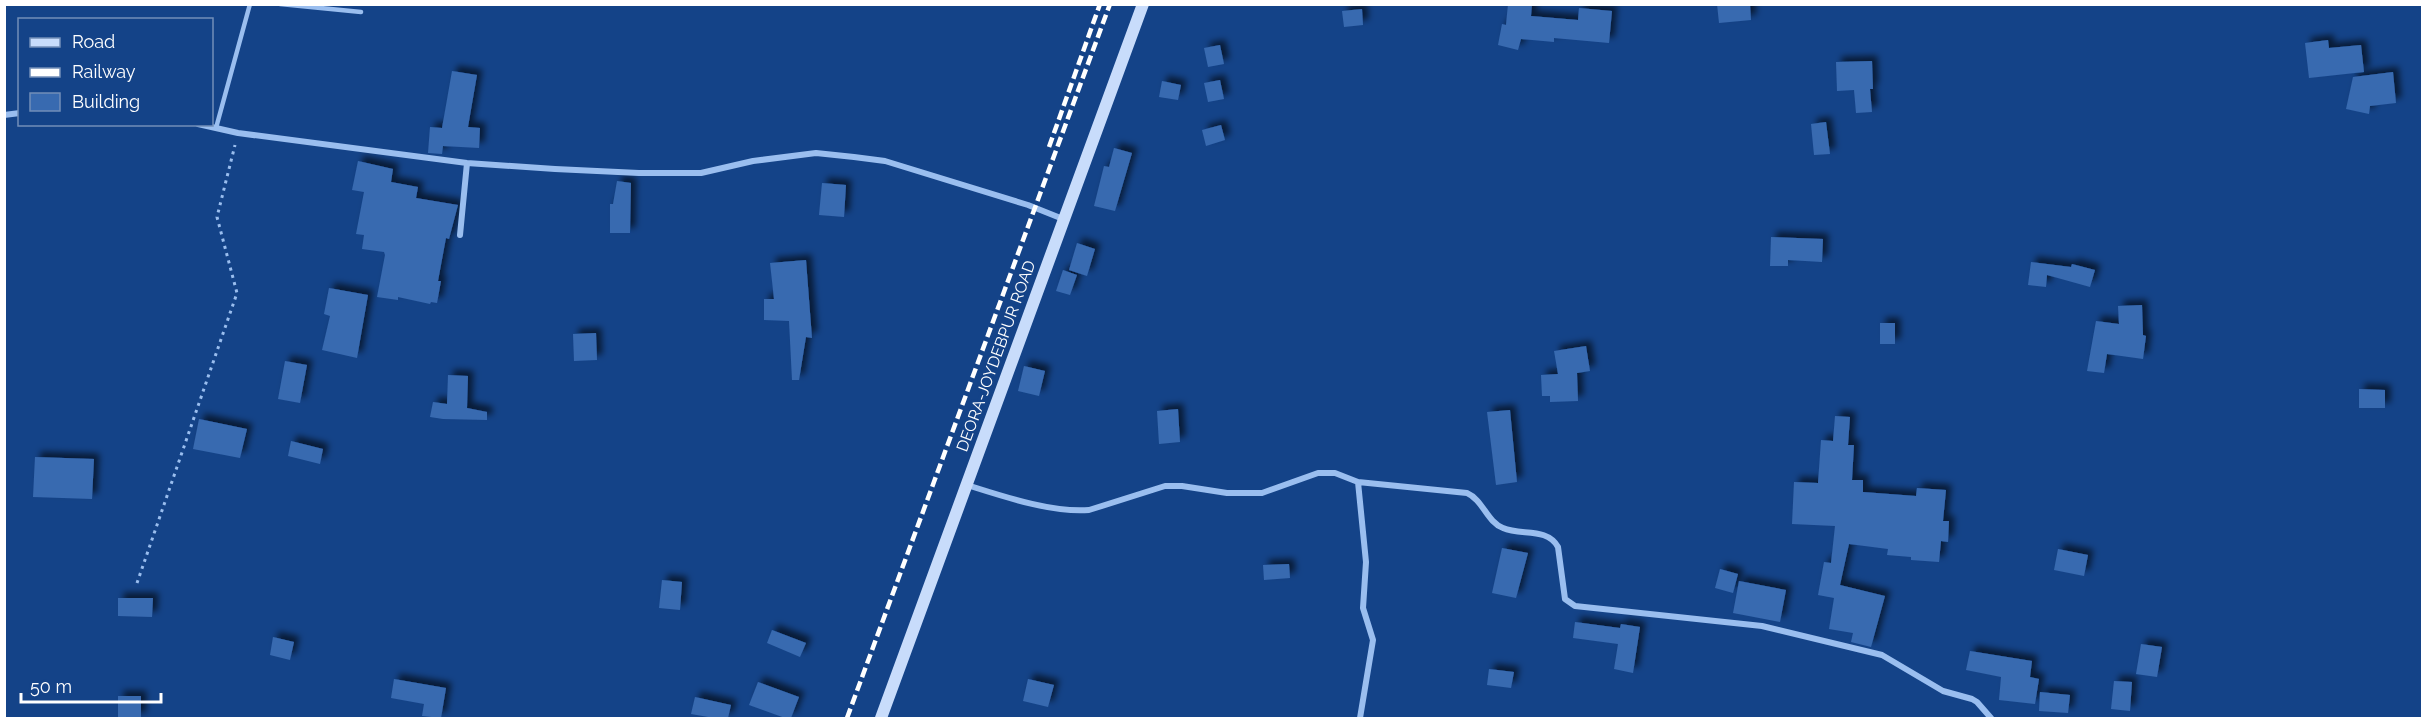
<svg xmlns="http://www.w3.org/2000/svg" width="2427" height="723" viewBox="0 0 2427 723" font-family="Raleway,sans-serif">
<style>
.building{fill:#386ab0;filter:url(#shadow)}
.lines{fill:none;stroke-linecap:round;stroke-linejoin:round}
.path{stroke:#9abeef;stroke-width:3;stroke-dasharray:3 4.5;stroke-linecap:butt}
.lane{stroke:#9abeef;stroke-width:4.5}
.street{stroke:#9abeef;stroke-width:6}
.secondary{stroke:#c8dcfb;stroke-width:12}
.rail{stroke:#fff;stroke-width:4.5;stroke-dasharray:10 4.5;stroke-linecap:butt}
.labels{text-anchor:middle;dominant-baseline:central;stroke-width:6;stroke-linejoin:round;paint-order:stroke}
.street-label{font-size:16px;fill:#fff;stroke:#144388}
</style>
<defs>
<filter id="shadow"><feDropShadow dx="5.5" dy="-5.5" stdDeviation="3" flood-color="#0009"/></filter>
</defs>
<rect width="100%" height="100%" fill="#144388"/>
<!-- building -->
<path class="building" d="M1508,4H1532L1531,16L1578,20L1579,8L1612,11L1609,43L1554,38V42L1521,39L1518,50L1498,45L1502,24L1506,25Z
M1717,4H1750L1751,20L1719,23Z
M1362,9L1363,25L1344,27L1342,11Z
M2328,40L2329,48L2361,45L2364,72L2309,78L2305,43Z
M1220,45L1224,64L1208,67L1204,48Z
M1872,61L1873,89H1870L1872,112L1856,113L1854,90L1837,91L1836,62Z
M452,71L477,75L468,127L480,128L479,148L443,146L442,154L428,153L430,127L442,128Z
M2393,72L2396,103L2370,106L2369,114L2346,109L2353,77Z
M1220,80L1224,99L1208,102L1204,83Z
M1162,81L1181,85L1178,100L1159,97Z
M1826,122L1830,154L1814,155L1811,124Z
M1221,125L1225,140L1206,146L1202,130Z
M1114,148L1132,153L1115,211L1094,206L1104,166L1109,167Z
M358,161L393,169L391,182L418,187L416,198L458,205L449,239L446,238L438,281H441L437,303L431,302L430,304L398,297V300L377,297L385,255L384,252L362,249L364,235L356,234L364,192L352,190Z
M617,181L631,183L630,233H610V204H613Z
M822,183L846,185L844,217L819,215Z
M1771,237L1823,239L1822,262L1788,260V266H1770Z
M1077,243L1095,249L1087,276L1069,270Z
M806,260L812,338L806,337L799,380H792L789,321L764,320V299H774L770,263Z
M2031,262L2071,267L2072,264L2095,270L2090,287L2047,275L2046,287L2028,285Z
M1063,270L1077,275L1070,295L1056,291Z
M329,288L368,295L357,358L322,350L330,316L324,314Z
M2142,305L2143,335L2146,336L2143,359L2107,354L2104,373L2087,371L2096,321L2119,324L2118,306Z
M1880,323H1895V344H1880Z
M596,333L597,360L574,361L573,334Z
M1586,346L1590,371L1577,373L1578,401L1550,402V396H1542L1541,375L1558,374L1554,351Z
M285,361L307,365L300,403L278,399Z
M1024,366L1045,371L1039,396L1018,391Z
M448,375L468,376L467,408L487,412V420L443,419L430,417L433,402L447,404Z
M2359,389L2385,390V408H2359Z
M1178,409L1180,442L1159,444L1157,411Z
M1510,410L1517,482L1496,485L1487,412Z
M1835,416L1850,417L1848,445H1854L1852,480H1863V492L1916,496L1917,488L1946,490L1943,521H1949L1948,542L1941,541L1939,562L1911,560V557L1887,555L1888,549L1849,544L1840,585L1885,596L1871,647L1851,642L1853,633L1829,629L1834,598L1818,595L1824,562L1831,563L1835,526L1792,524L1794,482L1818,483L1821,440L1833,441Z
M199,419L247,429L240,458L193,449Z
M291,441L323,449L320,464L288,456Z
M35,457L94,459L92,499L33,497Z
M1502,548L1528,553L1516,598L1492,593Z
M2058,549L2088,555L2084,576L2054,570Z
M1289,564L1290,578L1264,580L1263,565Z
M1720,569L1738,574L1733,593L1715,588Z
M662,580L682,582L680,610L659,608Z
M1739,581L1786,590L1780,622L1733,613Z
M118,598H153L152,617L118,616Z
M1575,622L1620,628L1621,624L1640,627L1633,673L1614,669L1618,644L1573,638Z
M772,630L806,643L800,657L767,643Z
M273,637L294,642L290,660L270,655Z
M2141,644L2162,647L2157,677L2136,674Z
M1970,651L2032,661L2030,677L2039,679L2035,704L1999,700L2001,677L1966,670Z
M1489,669L1514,672L1511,688L1487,685Z
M394,679L446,688L441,718L422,716L424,704L391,698Z
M1028,679L1054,685L1048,707L1023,701Z
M2114,681L2132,682L2130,711L2111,709Z
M758,682L799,697L791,718H785L749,705Z
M2040,692L2070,695L2068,713L2039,711Z
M118,696H141V718H118Z
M695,697L731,705L728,718H714L691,714Z"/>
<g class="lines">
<!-- path -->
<path class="path" d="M137,583L237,293L217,217L235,145"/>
<!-- lane -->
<path class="lane" d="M280,4L361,12
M216,128L250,4"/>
<!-- street -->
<path class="street" d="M4,115L20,113
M198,124L238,133L467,163L555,169L639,173H701L753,161L816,153L854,157L885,161L1028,205L1063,219
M460,235L467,163
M1358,482L1366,562L1363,608L1373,640L1360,718
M967,485C1002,496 1052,513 1089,510L1165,486H1182L1227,493H1262L1318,473H1335L1358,482L1467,493C1483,500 1487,522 1503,528C1521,536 1547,527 1558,547L1565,599L1575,606L1762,626L1882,655L1943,691L1972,699L1977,702L1991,718"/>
<!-- secondary -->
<path class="secondary" d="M881,718L1143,4"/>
<!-- rail -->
<path class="rail" d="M1049,147L1100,4
M847,718L1110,4"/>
</g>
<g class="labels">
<!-- street labels -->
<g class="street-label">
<text transform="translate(996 356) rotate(-70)">DEORA-JOYDEBPUR ROAD</text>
</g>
</g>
<!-- border -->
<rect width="2427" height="723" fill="none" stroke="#ffffff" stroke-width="12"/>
<!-- legend -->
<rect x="18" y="18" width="195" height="108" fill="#144388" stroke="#728eb8" stroke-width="1.5"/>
<rect x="30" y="38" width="30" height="9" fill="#c8dcfb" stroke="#728eb8" stroke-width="1.5"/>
<text x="72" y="48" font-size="18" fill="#ffffff">Road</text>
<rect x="30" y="68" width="30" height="9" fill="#ffffff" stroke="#728eb8" stroke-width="1.5"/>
<text x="72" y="78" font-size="18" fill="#ffffff">Railway</text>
<rect x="30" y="93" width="30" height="18" fill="#386ab0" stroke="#728eb8" stroke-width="1.5"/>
<text x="72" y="108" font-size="18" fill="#ffffff">Building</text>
<!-- scale -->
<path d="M21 693v9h140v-9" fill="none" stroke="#ffffff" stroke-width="3"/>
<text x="30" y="693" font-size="18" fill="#ffffff" stroke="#144388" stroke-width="4.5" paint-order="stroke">50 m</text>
</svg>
